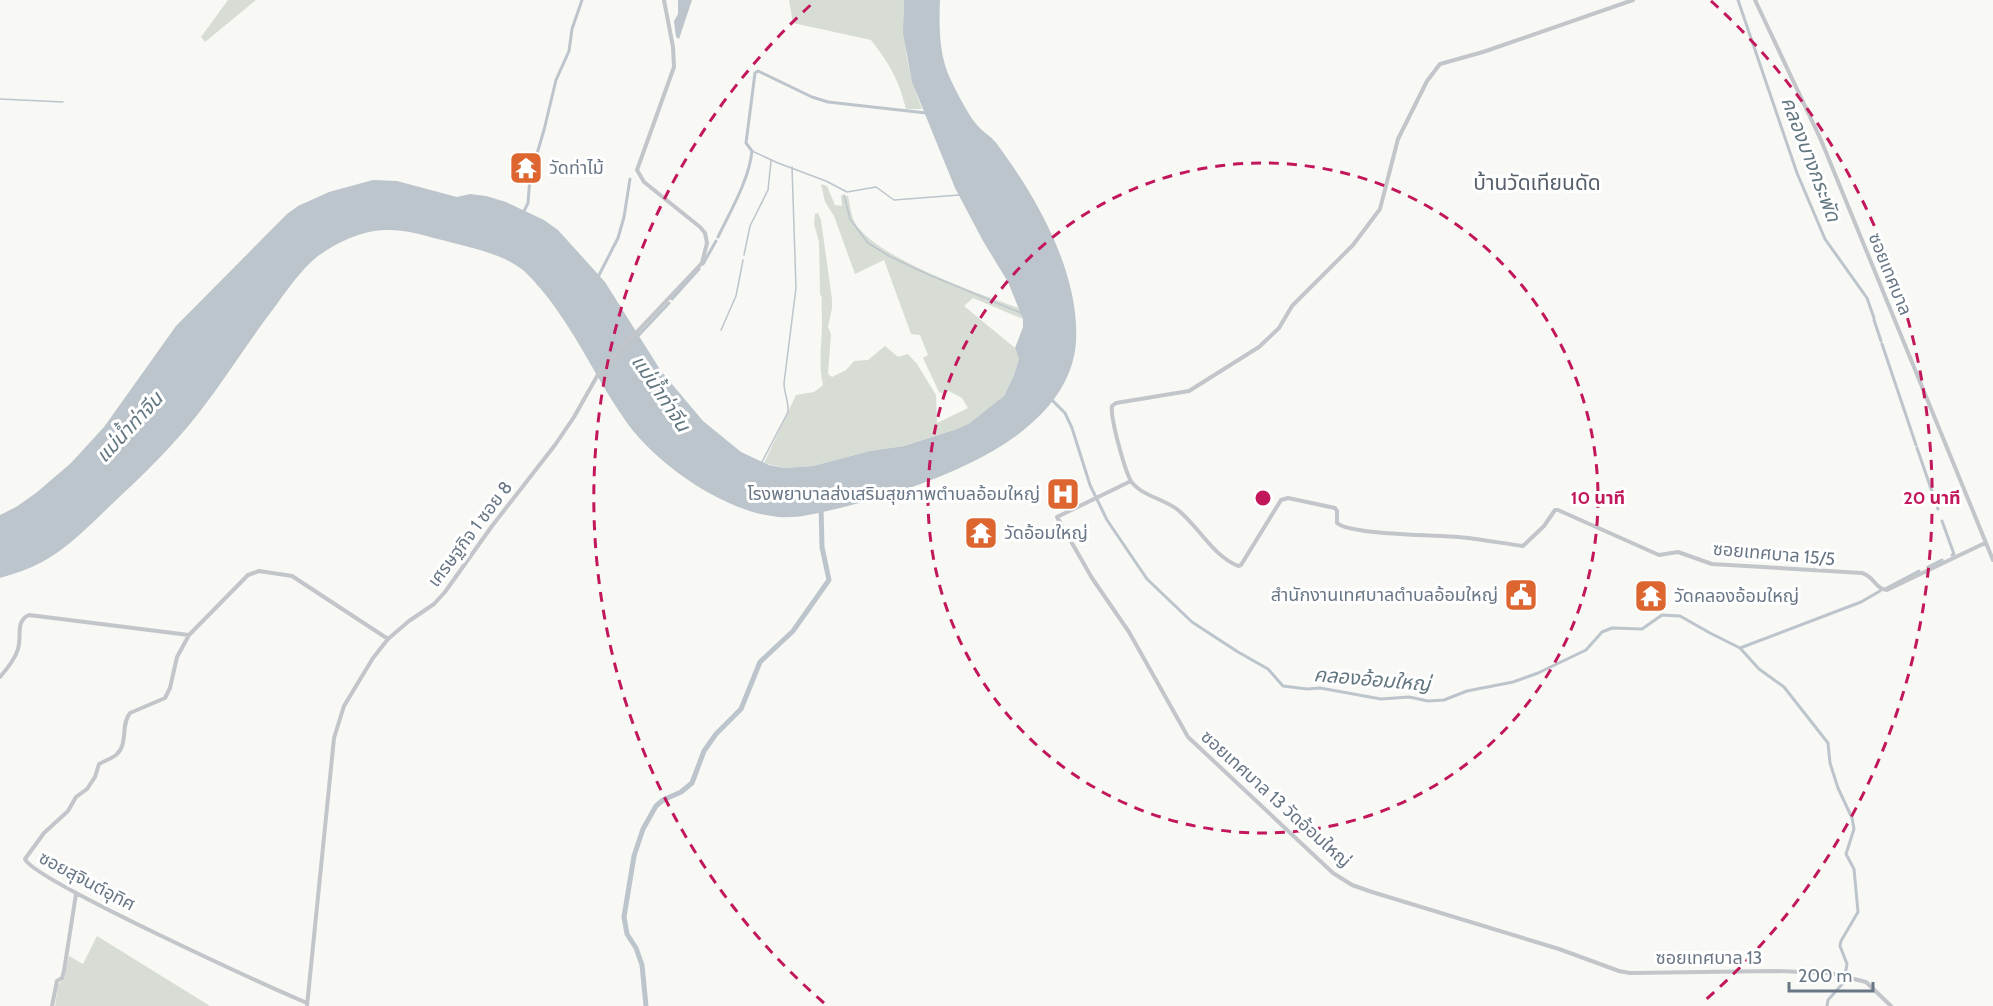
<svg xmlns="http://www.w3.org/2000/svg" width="1993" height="1006" viewBox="0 0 1993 1006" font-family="Cabin,'Noto Sans Thai',sans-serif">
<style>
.green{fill:#d7ddd5}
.water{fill:#bcc5cb}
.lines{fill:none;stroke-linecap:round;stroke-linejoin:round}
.stream{stroke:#bcc5cb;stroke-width:1.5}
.canal{stroke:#bcc5cb;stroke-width:3}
.river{stroke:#bcc5cb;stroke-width:5}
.minor{stroke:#c2c5c9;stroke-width:4}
.ring{fill:none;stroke:#c2185b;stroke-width:3;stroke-dasharray:10 8}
.labels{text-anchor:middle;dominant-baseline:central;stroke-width:6;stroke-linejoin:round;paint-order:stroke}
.poi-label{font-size:18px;fill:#687685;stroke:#fff;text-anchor:start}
.street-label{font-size:18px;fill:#687685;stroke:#fff}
.water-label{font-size:20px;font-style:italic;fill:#637781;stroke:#fff}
.quarter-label{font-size:21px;fill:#56606b;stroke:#fff}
.centre{fill:#c2185b;stroke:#fff;stroke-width:3}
.ring-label{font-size:18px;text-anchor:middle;font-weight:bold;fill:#c2185b;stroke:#fff;stroke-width:6;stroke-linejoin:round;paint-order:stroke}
</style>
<rect width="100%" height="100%" fill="#f8f8f5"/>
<!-- green -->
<path class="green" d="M228,0H256L205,42L201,37Z
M789,0H904C902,41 907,71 922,109H906C899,80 889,63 871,40L793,23Z
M821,184L827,186L835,205L842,206L841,195L848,196C850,204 851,216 855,223C876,258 979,294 1019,308L1023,319L973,298L964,306L1015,348L1019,359L1014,375L1004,396L989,409L970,423L957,429L904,446L870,451L813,466L784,468L764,463L796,395L814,392L823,385C818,362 822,344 822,322C822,313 821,307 822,298L820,294L819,242L814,224L815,214L818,213L821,220L832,299V308L828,327L831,334L828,374L832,377L846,370L854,361L868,360L885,346L898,357L908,354L917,364L936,395L937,423L968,408L962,398L949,391L944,394L939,392L923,358L928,355L920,335L911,334L884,260L855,274L834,216L825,202Z
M97,936L210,1006H55L58,985L64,978L69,956L83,964Z"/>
<!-- water -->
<path class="water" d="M678,0H692L679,39L676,37L674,21L678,14Z
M904,0H940C939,23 939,49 947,71C952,84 969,117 978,126C984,133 992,137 997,144C1037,198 1080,273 1076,342C1072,401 1017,441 968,464C927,484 884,497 840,508C821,512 799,519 778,517C724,512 652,462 623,417C594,375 574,328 540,288C532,279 525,270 514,264C494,252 468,247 446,241C426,236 406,229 384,230C361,231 337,242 318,256C302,269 289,287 277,304C249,340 226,378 198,414C172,447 142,476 111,505C90,525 68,548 42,562C29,569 14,574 0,578V515L16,507L36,493L71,463L104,427L176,326L287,214L298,206L329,192L373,180L397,181L457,197L470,194L486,196L506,202L544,220L558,230L605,282L661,371L703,421L741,452L769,465L784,468L813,466L870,451L904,446L957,429L970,423L1004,396L1014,375L1019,359L1015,348L1023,327V319L1008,282L983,241L955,188L912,82L903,33Z"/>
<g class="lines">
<!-- stream -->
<path class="stream" d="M0,99L63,102
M752,151L778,163L826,181L847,192L876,187L894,200L959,195
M844,195L850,219L868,243L889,256L927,274L1021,313
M744,255L750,226L768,190L771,161
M721,330L736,296L743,260
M762,462L788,412C789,402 784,393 784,383L796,288L792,167"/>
<!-- canal -->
<path class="canal" d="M1738,0L1797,173L1825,239L1867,298L1874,318
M523,213L528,203L530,177L544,130L556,80L569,51L572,29L582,0
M718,237C731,210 749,180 752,151L746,143L755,73L758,71L812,97L828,102L926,113
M703,264L716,241
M597,279L618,238L624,217L630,179
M672,299L699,269
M1874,320L1881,341
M636,338L669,303
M1882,344L1916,445
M1051,399L1065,413L1072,428L1090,485L1107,520L1147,579L1192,622L1238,652L1268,669L1283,686L1307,689L1320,688L1381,699L1409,697L1428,701L1444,700L1467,691L1513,682L1538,673L1586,650L1602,632L1612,628L1642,629L1662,615L1680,616L1710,633L1740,648L1759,669L1784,687L1828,743L1830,763L1838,788L1852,818L1854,829L1846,854L1854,869L1858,912L1841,941L1840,946L1847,964L1844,982L1828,1000L1827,1006
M1917,448L1938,509
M1942,521L1954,554L1952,555
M1928,567L1942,560
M1885,589L1919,571
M1740,648L1861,602L1880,591"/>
<!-- river -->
<path class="river" d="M646,1006L642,965L636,948L627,934L624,917L634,856L643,829L656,806L663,800L681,792L692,783L704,751L716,734L741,709L760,662L793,631L829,580L822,547L821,506"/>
<!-- minor -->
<path class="minor" d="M1633,0L1483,52L1440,64L1427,81L1398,139L1380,209L1353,245L1292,306L1279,328L1259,347L1189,391L1116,403L1112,406C1110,418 1125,471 1131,481C1141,496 1165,499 1178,510C1199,527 1212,555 1238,566L1241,565L1281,500L1288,498L1335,508L1337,511V523C1351,535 1435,535 1458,537C1480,539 1501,543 1523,546L1544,526L1555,510H1558L1659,555L1678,552L1712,564L1862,573C1874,576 1875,589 1887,590L1985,543
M1755,0L1821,140L1993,560
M1131,481L1057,517L1092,578L1129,632L1188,737L1333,873L1352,885L1372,892L1559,949L1619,971L1630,973L1776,971L1830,973L1866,982L1891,1006
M0,677C7,669 15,659 18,649C22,636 15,621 29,615L189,635
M307,1003C272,988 33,880 25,859L44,833L68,811L76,797L87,789L95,777L99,764C104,761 111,759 116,755C129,744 120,725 130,713L165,698L170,688L177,657L189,635L248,575L259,571L292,576L388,639
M52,1006L57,981L62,978L64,971L76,894
M307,1006L334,738L344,706L373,658L388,639L409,621L434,604L445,592L492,526L555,445L574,417L600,371L702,263L707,243L705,233L700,227L644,182L637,170L674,67L673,47L664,0"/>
</g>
<!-- distance rings -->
<g class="ring">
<circle cx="1263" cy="498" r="335"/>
<path d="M824 1003A669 669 0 0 1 815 1M1711 1A669 669 0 0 1 1702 1003"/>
</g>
<!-- icons -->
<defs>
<g id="temple-square" transform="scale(1.725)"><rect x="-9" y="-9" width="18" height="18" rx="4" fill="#dd6630" stroke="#fff"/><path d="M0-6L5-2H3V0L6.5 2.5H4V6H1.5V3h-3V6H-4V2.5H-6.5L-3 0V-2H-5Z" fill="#fff"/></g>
<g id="hospital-square" transform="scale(1.725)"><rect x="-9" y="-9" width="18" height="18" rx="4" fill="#dd6630" stroke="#fff"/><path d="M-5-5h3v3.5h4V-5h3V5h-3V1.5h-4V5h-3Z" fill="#fff"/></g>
<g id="civic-square" transform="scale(1.725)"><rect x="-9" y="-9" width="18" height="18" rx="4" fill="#dd6630" stroke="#fff"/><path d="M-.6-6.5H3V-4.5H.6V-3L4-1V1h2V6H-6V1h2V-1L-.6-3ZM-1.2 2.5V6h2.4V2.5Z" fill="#fff"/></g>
</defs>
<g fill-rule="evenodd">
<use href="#temple-square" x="526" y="168"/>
<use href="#hospital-square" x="1063" y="494"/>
<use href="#temple-square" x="981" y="533"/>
<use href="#civic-square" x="1521" y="595"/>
<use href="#temple-square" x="1651" y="596"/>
</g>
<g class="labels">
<!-- poi labels -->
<g class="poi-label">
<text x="549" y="168">วัดท่าไม้</text>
<text x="1040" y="494" text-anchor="end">โรงพยาบาลส่งเสริมสุขภาพตำบลอ้อมใหญ่</text>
<text x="1004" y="533">วัดอ้อมใหญ่</text>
<text x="1498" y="595" text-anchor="end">สำนักงานเทศบาลตำบลอ้อมใหญ่</text>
<text x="1674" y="596">วัดคลองอ้อมใหญ่</text>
</g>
<!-- street labels -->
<g class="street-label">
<text transform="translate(1890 274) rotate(68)">ซอยเทศบาล</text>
<text transform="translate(470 534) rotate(-53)">เศรษฐกิจ 1 ซอย 8</text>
<text transform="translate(1774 554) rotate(5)">ซอยเทศบาล 15/5</text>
<text transform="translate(1276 799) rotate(42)">ซอยเทศบาล 13 วัดอ้อมใหญ่</text>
<text transform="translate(87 881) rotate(28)">ซอยสุจินต์อุทิศ</text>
<text x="1709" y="958">ซอยเทศบาล 13</text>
</g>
<!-- water labels -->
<g class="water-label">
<text transform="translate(1811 159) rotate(69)">คลองบางกระพัด</text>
<text transform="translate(661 393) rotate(56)">แม่น้ำท่าจีน</text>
<text transform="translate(129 427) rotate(-47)">แม่น้ำท่าจีน</text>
<text transform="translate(1372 679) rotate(5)">คลองอ้อมใหญ่</text>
</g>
<!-- quarter labels -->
<g class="quarter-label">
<text x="1537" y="182">บ้านวัดเทียนดัด</text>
</g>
</g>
<circle cx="1263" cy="498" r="9" class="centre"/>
<g class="ring-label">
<text x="1598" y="504">10 นาที</text>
<text x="1932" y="504">20 นาที</text>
</g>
<!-- scale -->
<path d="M1789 982v9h84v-9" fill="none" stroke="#687685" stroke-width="3"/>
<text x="1798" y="982" font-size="18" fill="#687685" stroke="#ffffff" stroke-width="4.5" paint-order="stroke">200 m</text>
</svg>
